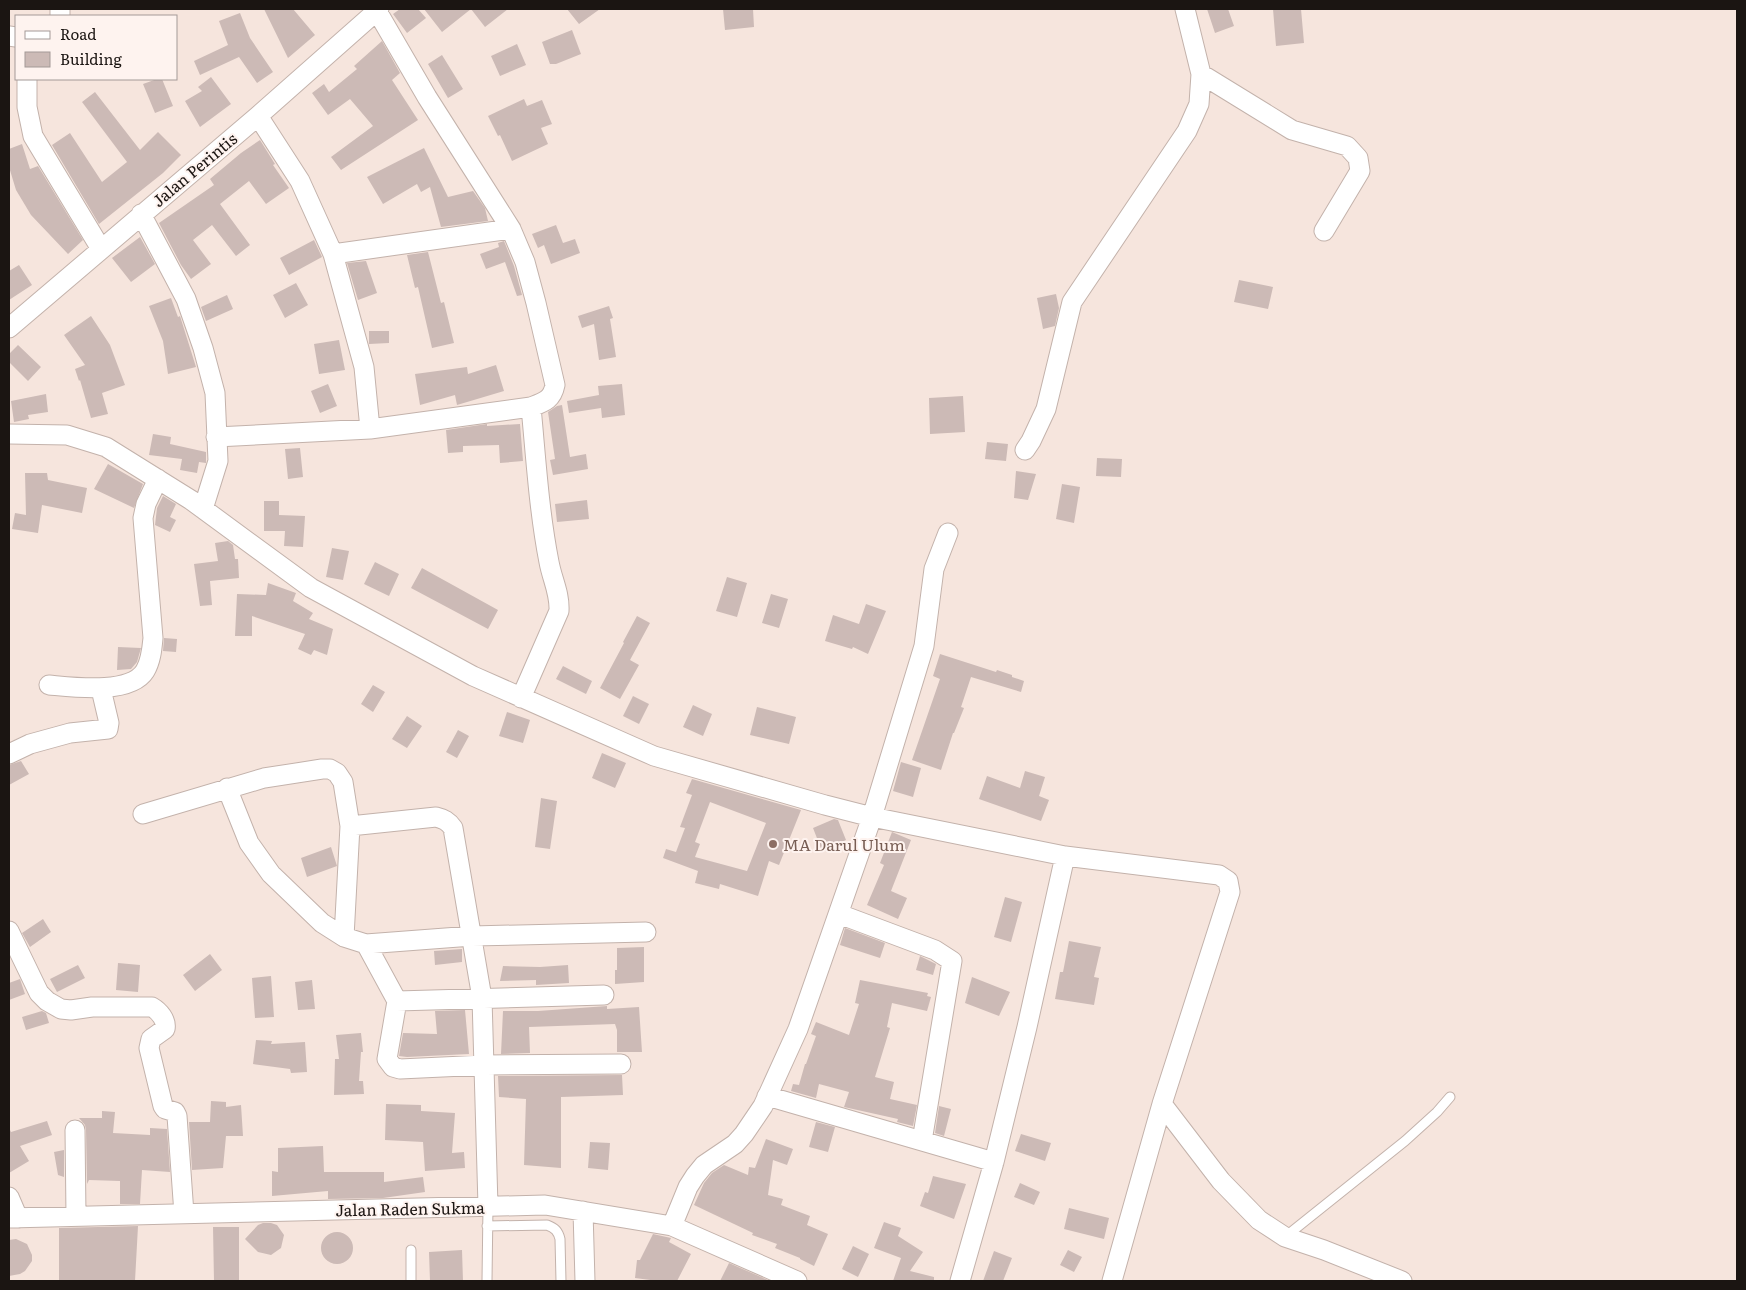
<svg xmlns="http://www.w3.org/2000/svg" width="1746" height="1290" viewBox="0 0 1746 1290" font-family="Literata,serif">
<style>
.building{fill:#ccbab6;fill-rule:evenodd}
.lines{fill:none;stroke-linecap:round;stroke-linejoin:round}
.lane-casing{stroke:#c3b2ab;stroke-width:11}
.street-casing{stroke:#c3b2ab;stroke-width:21}
.lane{stroke:#fff;stroke-width:9}
.street{stroke:#fff;stroke-width:19}
.education-dot{fill:#8d6e63;stroke:#fef3ef;stroke-width:2}
.labels{text-anchor:middle;dominant-baseline:central;stroke-width:4;stroke-linejoin:round;paint-order:stroke}
.street-label{font-size:16px;fill:#1b1512;stroke:#fef3ef}
.education-label{font-size:16px;fill:#785e54;stroke:#fef3ef;text-anchor:start}
</style>
<rect width="100%" height="100%" fill="#f6e5dd"/>
<!-- building -->
<path class="building" d="M264,9H293L315,35L288,58Z
M400,9H418L426,18L407,33L393,14Z
M424,9H508L485,27L471,9L442,32Z
M567,9H600L579,24Z
M723,9H753L754,27L725,30Z
M1207,9H1228L1234,26L1215,33Z
M1273,9H1301L1304,43L1276,46Z
M240,13L250,38L273,72L257,83L239,57L200,75L194,61L228,45L219,21Z
M572,30L581,54L556,64H550L542,42Z
M382,41L400,73L392,80L418,120L341,170L331,157L373,126L350,99L328,115L312,93L324,84L329,92L357,69L354,66Z
M517,44L526,65L500,76L491,56Z
M442,55L463,89L448,98L428,64Z
M211,77L231,104L200,127L185,101L202,91L198,87Z
M157,79H162L173,106L155,113L143,84Z
M95,92L140,150L158,132L181,155L163,173L99,224L52,145L70,133L102,182L127,162L82,102Z
M524,99L527,106L542,100L552,124L541,128L548,144L512,161L500,135L498,136L488,116Z
M260,140L275,164L273,165L289,188L266,204L249,181L220,204L250,245L236,256L212,225L193,240L211,264L191,279L181,265L159,223L214,185L210,179L241,153Z
M22,144L30,169L38,166L83,240L68,254L31,215L16,190L9,167V149Z
M424,148L448,197L473,191L485,208L488,221L441,227L430,187L421,192L417,184L383,204L367,177Z
M556,225L563,243L575,239L580,253L551,264L544,245L538,248L532,234Z
M140,237L155,264L131,282L112,258Z
M314,240L322,257L289,275L280,258Z
M504,241L514,266L522,295L517,296L505,262L486,269L480,254L499,247L498,243Z
M428,252L441,303L444,302L454,343L432,348L418,287L415,288L407,255Z
M366,261L377,293L358,300L347,263Z
M19,265L32,285L9,300V271Z
M1239,280L1273,287L1268,309L1234,302Z
M296,283L308,305L285,318L273,295Z
M1056,294L1059,308L1055,326L1043,329L1037,298Z
M227,295L233,309L206,321L201,307Z
M171,298L178,317L180,316L196,367L168,374L163,341L149,306Z
M609,306L613,318L610,319L616,357L599,360L594,324L582,328L578,316Z
M91,316L110,345L125,385L102,393L108,414L91,418L80,380L79,381L75,369L85,365L64,335Z
M369,331H389V343L369,344Z
M339,340L345,370L319,374L314,344Z
M18,345L41,367L28,381L9,362V354Z
M496,365L504,391L457,405L455,395L420,405L415,374L467,367L468,374Z
M328,384L337,406L320,413L311,391Z
M622,384L625,415L602,418L601,408L569,413L567,401L599,395L598,386Z
M46,394L48,412L28,415L29,419L14,422L11,401Z
M963,396L965,432L930,434L929,398Z
M562,405L570,457L586,454L588,469L553,475L550,460L555,459L548,412L557,406Z
M487,424V426L520,424L523,461L500,463L499,445L463,446V452L448,453L446,430Z
M153,434L171,437L170,444L206,452V463L199,462L197,473L180,470L182,459L149,455Z
M987,442L1008,444L1006,461L985,459Z
M300,448L303,477L288,479L285,449Z
M1097,458L1122,459L1121,477L1096,476Z
M108,464L143,484L134,508L94,489Z
M1016,471L1036,474L1028,500L1014,498Z
M25,473H47L48,480L87,488L82,513L42,505L38,533L12,529L15,513L26,515Z
M1062,484L1080,487L1074,523L1056,519Z
M163,496L176,504L170,517L176,520L170,532L155,525L157,508Z
M587,500L589,519L557,522L555,504Z
M264,501H279V515L305,516L303,547L284,546L285,531H264Z
M228,541L233,545L235,559H238L239,578L210,581L212,605L200,606L194,564L218,561L215,543Z
M332,548L349,551L343,580L326,577Z
M375,562L399,574L389,596L364,584Z
M422,568L498,610L488,629L411,588Z
M727,577L747,583L737,617L716,611Z
M268,583L296,593L293,601L313,613L309,619L333,629L327,655L314,650L311,655L298,649L305,634L252,616V636H235L237,594L266,595Z
M771,594L788,599L779,628L762,623Z
M866,604L886,611L868,654L853,647L852,649L825,641L833,615L859,624Z
M637,616L650,623L630,660L639,665L620,699L600,688L624,643L623,642Z
M164,638L177,639L176,652L163,651Z
M118,647L141,648L137,662L131,669L117,670Z
M940,654L996,672L997,670L1012,675V677L1024,681L1021,692L971,677L961,707L964,708L954,733H953L941,770L912,760L940,679L933,676Z
M563,666L592,681L586,694L556,679Z
M373,685L385,692L373,712L361,704Z
M633,696L649,704L639,724L623,716Z
M693,705L712,714L703,736L683,727Z
M757,707L796,717L789,744L750,735Z
M507,712L530,720L523,743L499,736Z
M407,716L422,726L407,748L392,739Z
M458,730L469,736L457,758L446,752Z
M602,753L626,763L615,788L592,778Z
M21,761L29,774L9,785V765Z
M901,762L921,768L913,797L893,791Z
M1025,771L1045,777L1039,796L1049,800L1041,821L979,799L987,776L1020,788Z
M692,779L801,810L779,865L769,861L758,896L720,884L719,889L695,883L698,871L663,858L666,849L676,852L685,828L680,827L692,795L686,793ZM710,802L766,823L747,871L695,857L700,844L695,842Z
M541,798L557,801L550,849L535,847Z
M834,819L838,820L846,840L822,851L813,828Z
M892,832L911,840L891,891L907,898L898,919L867,905L884,865L880,863Z
M331,847L337,866L307,877L301,858Z
M1005,897L1022,902L1011,942L994,937Z
M43,919L51,932L30,947L22,933Z
M845,928L885,943L880,958L840,945Z
M1069,941L1101,947L1094,977L1099,978L1094,1005L1055,999L1060,972H1063Z
M644,947V982L615,984V970H617V948Z
M462,949V962L435,965L434,951Z
M210,954L222,970L195,991L183,975Z
M920,956L936,964L933,975L916,970Z
M118,963L140,965L138,992L116,990Z
M78,965L85,978L57,992L50,979Z
M568,965L569,983L536,985V980L500,981L503,966L540,967Z
M271,976L274,1017L255,1018L252,978Z
M972,977L1010,992L999,1016L965,1003Z
M20,979L25,994L9,1000V983Z
M312,980L315,1009L298,1010L295,982Z
M860,980L928,993L927,996L931,997L927,1011L892,1003L887,1027L890,1028L875,1077L894,1082L890,1099L917,1105L913,1126L897,1122L898,1119L844,1107L849,1092L819,1084L816,1098L791,1091L793,1084L799,1085L805,1064H806L816,1036L811,1034L816,1022L849,1035L859,1004L855,1003Z
M607,1006V1009L639,1007L642,1052H617V1030L615,1024L529,1027L530,1053L501,1054L503,1011H538Z
M465,1010L469,1054L407,1057L399,1056L403,1033L437,1034L435,1011Z
M42,1011L46,1013L49,1023L26,1030L22,1017Z
M361,1033L363,1052H361L359,1081H363L364,1094L334,1095L335,1059H339L336,1035Z
M256,1040L272,1041L271,1044L305,1042L307,1072L291,1073L290,1069L253,1064Z
M622,1075L623,1095L561,1097V1168L524,1165L526,1099L499,1097L498,1076Z
M211,1101L226,1102V1107L241,1105L243,1136H226L223,1168L192,1170L189,1122H210Z
M386,1104L421,1105V1111L455,1113L452,1153L464,1152L465,1168L425,1171L423,1142L385,1140Z
M939,1106L951,1109L944,1136L935,1133Z
M102,1111L115,1112L113,1133L150,1135V1128L167,1129L170,1172L142,1170L140,1204H120V1181L89,1180L87,1184L86,1130L85,1125L79,1118H102Z
M47,1121L52,1135L20,1146L29,1161L9,1173V1128L11,1132Z
M816,1122L835,1127L828,1152L809,1147Z
M1021,1134L1051,1143L1045,1161L1015,1151Z
M766,1139L793,1149L787,1165L773,1160L768,1195L783,1199L781,1205L810,1216L807,1225L828,1234L814,1266L800,1259V1258L775,1248L777,1244L752,1235L753,1233L694,1205L704,1183L712,1173L724,1165L748,1175L749,1167L755,1168Z
M590,1142L610,1143L608,1170L588,1168Z
M323,1146L324,1172H384V1182L423,1177L425,1192L383,1198L328,1199V1191L272,1196V1171L278,1172V1148Z
M64,1150V1177L58,1175L54,1152Z
M933,1176L966,1184L954,1219L920,1206L925,1192L928,1193Z
M1020,1183L1040,1192L1034,1205L1014,1197Z
M1069,1208L1109,1218L1104,1239L1064,1229Z
M884,1222L901,1228L898,1236L923,1252L910,1271L934,1277V1281H893L901,1258L874,1248Z
M263,1223H271L277,1225L284,1235L281,1248L271,1255L258,1252L245,1239L258,1225Z
M138,1226L135,1281H59V1228Z
M213,1227H239V1281H214Z
M321 1248a16 16 0 1 1 32 0a16 16 0 1 1-32 0Z
M653,1234L671,1238L669,1242L691,1254L677,1281H658L635,1278L637,1260H640Z
M16,1239L27,1244L32,1255V1261L25,1271L20,1274L9,1276V1240Z
M853,1246L869,1254L858,1277L842,1269Z
M462,1250L463,1281H430L429,1252Z
M1068,1250L1082,1257L1074,1272L1060,1265Z
M994,1251L1012,1258L1003,1281H983Z
M729,1263L770,1281H720Z"/>
<g class="lines">
<!-- lane casing -->
<g class="lane-casing">
<path id="lane" d="M487,1226L547,1225C555,1228 558,1231 560,1239L561,1281
M1285,1237L1405,1141L1437,1112L1450,1097
M411,1281V1250
M487,1281L488,1206"/>
</g>
<!-- street casing -->
<g class="street-casing">
<path id="street" d="M60,16V9
M9,36L16,37
M1201,74L1292,130L1347,146L1358,158L1360,171L1324,231
M27,79V107L33,136L101,249
M258,116L300,181L333,254L364,367L370,429
M141,214L186,299L203,348L215,393L218,461L203,509
M333,254L511,229
M9,328L258,116L379,9
M9,434L67,435L106,447L191,500L311,588L473,676L654,756L825,805L872,817L1065,856L1219,875L1228,881L1230,892L1162,1104L1112,1281
M216,437L370,429L531,407C544,402 552,400 555,385L536,303L525,262L511,229L427,97L377,11
M1025,450L1031,441L1046,409L1072,302L1187,131L1199,104L1201,74L1185,9
M49,685C72,687 130,695 145,671C151,661 152,649 153,638L143,518L146,504L158,479
M521,698L559,611C560,593 552,579 549,562C539,511 536,459 531,407
M9,754L30,744L70,733L108,729L109,723L101,689
M227,788L249,843L271,874L322,923L344,937L366,944L472,936L646,932
M143,814L264,778L322,769H330L337,773L343,782L350,826L344,937
M350,826L436,817C444,819 448,821 453,828L482,998L488,1206
M839,914L935,950L952,961L922,1141
M9,931L39,993L47,1001L61,1009L71,1010L92,1007H152C159,1011 167,1020 165,1029L151,1039L149,1048L163,1106L165,1109L175,1112L177,1116L184,1214
M366,944L397,1001L387,1059L393,1067L400,1069L485,1065L621,1064
M397,1001L604,995
M767,1096L994,1162L1027,1027L1065,856
M1162,1104L1221,1181L1259,1220L1285,1237L1324,1250L1402,1281
M75,1130L76,1216
M9,1197L18,1218
M583,1211L585,1281
M9,1218L545,1205L672,1226L797,1281
M672,1226L688,1187L695,1176L704,1165L735,1144L744,1134L763,1106L798,1029L872,817L924,646L934,569L948,533
M960,1281L994,1162"/>
</g>
<!-- lane -->
<use href="#lane" class="lane"/>
<!-- street -->
<use href="#street" class="street"/>
</g>
<!-- markers -->
<circle class="education-dot" cx="773" cy="844" r="5"/>
<g class="labels">
<!-- street labels -->
<g class="street-label">
<text transform="translate(194 169) rotate(-40)">Jalan Perintis</text>
<text transform="translate(410 1208) rotate(-1)">Jalan Raden Sukma</text>
</g>
<!-- education labels -->
<g class="education-label">
<text x="783" y="844">MA Darul Ulum</text>
</g>
</g>
<!-- border -->
<rect width="1746" height="1290" fill="none" stroke="#1b1512" stroke-width="20"/>
<!-- legend -->
<rect x="15" y="15" width="162" height="65" fill="#fef3ef" stroke="#a39a97"/>
<rect x="25" y="31" width="25" height="8" fill="#ffffff" stroke="#a39a97"/>
<text x="60" y="40" font-size="15" fill="#1b1512">Road</text>
<rect x="25" y="52" width="25" height="15" fill="#ccbab6" stroke="#a39a97"/>
<text x="60" y="65" font-size="15" fill="#1b1512">Building</text>
</svg>
